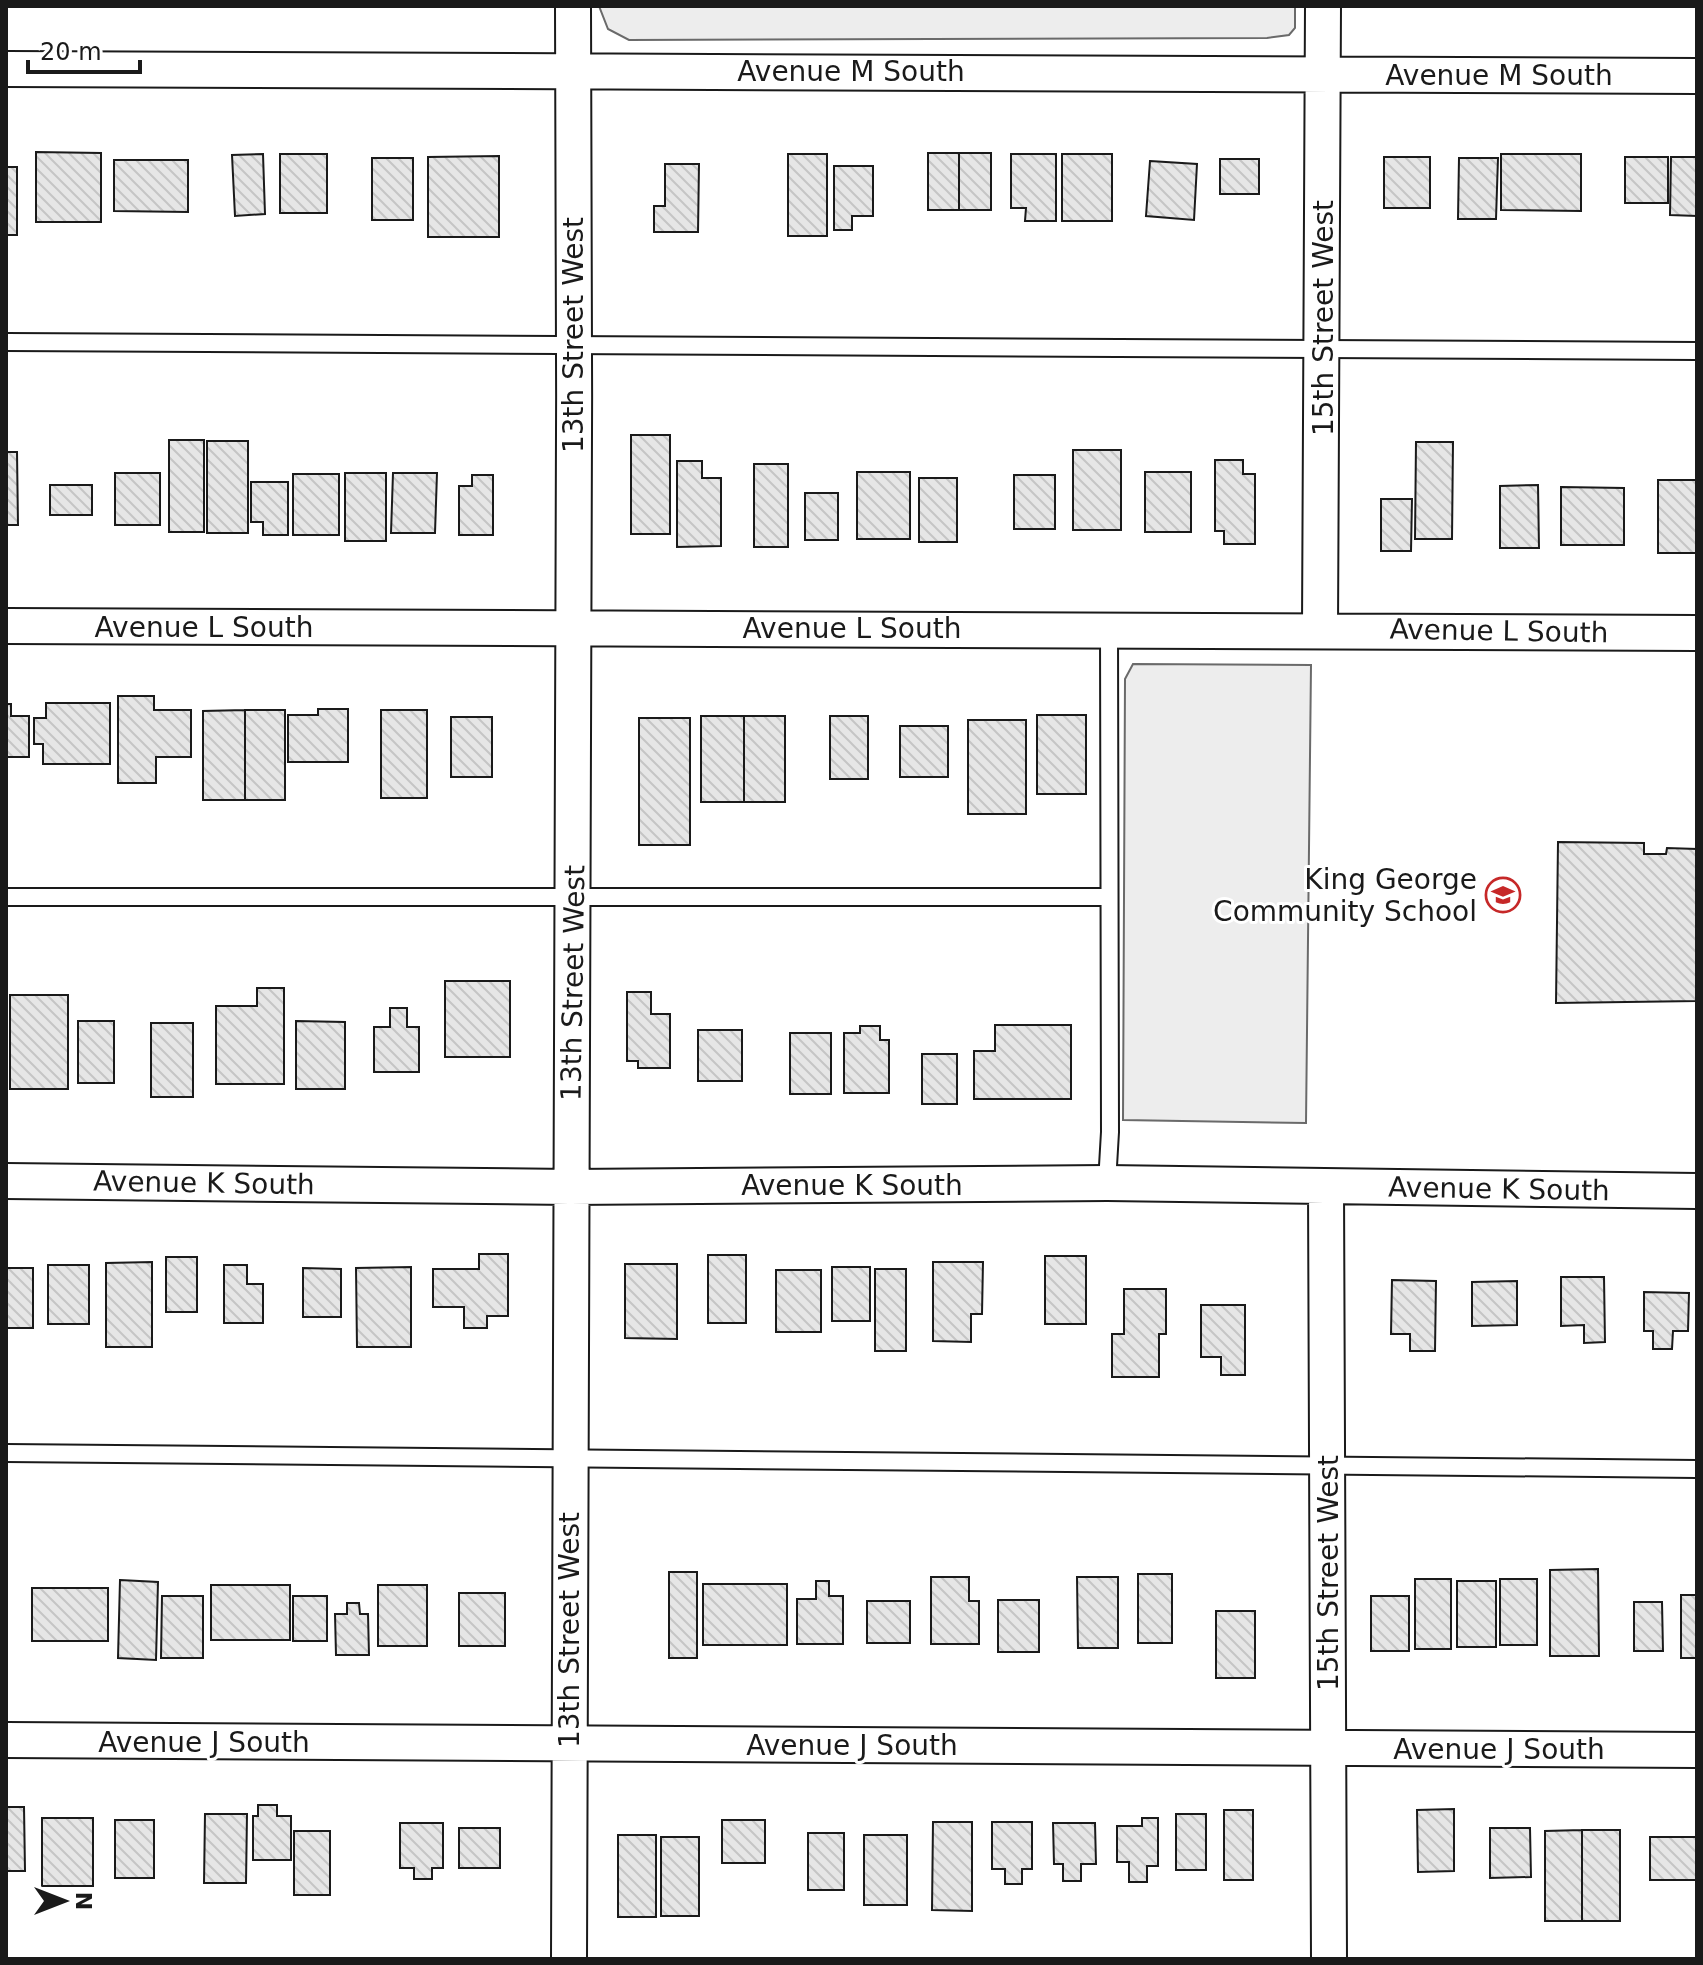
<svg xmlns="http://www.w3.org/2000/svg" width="1703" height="1965" viewBox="0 0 1703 1965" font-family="'DejaVu Sans',sans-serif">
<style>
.built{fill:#ededed;stroke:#6a6a6a;stroke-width:2}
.building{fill:url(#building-back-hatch);stroke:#1a1a1a;stroke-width:2}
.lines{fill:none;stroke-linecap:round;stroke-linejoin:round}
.service-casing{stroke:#1a1a1a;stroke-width:20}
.minor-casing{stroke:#1a1a1a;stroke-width:38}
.service{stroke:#fff;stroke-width:16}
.minor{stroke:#fff;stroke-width:34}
.labels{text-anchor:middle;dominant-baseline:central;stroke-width:6;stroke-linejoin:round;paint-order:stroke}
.street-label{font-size:28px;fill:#1a1a1a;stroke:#fff}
.poi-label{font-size:28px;fill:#1a1a1a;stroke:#fff;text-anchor:end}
</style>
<defs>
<pattern id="building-back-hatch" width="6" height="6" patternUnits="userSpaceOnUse" patternTransform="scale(2)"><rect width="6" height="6" fill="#e6e6e6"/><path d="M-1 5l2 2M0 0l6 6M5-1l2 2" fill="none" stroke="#c5c5c5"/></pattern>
</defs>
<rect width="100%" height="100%" fill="#fff"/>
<!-- built -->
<path class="built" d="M599,6H1295V28L1289,35L1267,38L629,40L608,29Z
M1133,664L1311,665L1306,1123L1123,1120L1125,679Z"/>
<!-- building -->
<path class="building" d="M36,152L101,153V222H36Z
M928,153H959V210H928Z
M959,153H991V210H959Z
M263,154L265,214L235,216L232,155Z
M280,154H327V213H280Z
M788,154H827V236H788Z
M1011,154H1056V221H1025L1026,208H1011Z
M1062,154H1112V221H1062Z
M1501,154H1581V211L1501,210Z
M499,156V237H428V157Z
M1384,157H1430V208H1384Z
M1625,157H1668V203H1625Z
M1671,157H1697V216L1670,215Z
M372,158H413V220H372Z
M1459,158H1498L1496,219H1458Z
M1220,159H1259V194H1220Z
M114,160H188V212L114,211Z
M1150,161L1197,164L1194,220L1146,216Z
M665,164H699L698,232H654V206H665Z
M834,166H873V216H852V230H834Z
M6,167H17V235H6Z
M631,435H670V534H631Z
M169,440H204V532H169Z
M207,441H248V533H207Z
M1416,442H1453L1452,539H1415Z
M1073,450H1121V530H1073Z
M6,452H17L18,525H6Z
M1215,460H1243V474H1255V544H1224V531H1215Z
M677,461H702V478H721V546L677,547Z
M754,464H788V547H754Z
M857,472H910V539H857Z
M1145,472H1191V532H1145Z
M115,473H160V525H115Z
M345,473H386V541H345Z
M393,473H437L435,533H391Z
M293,474H339V535H293Z
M472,475H493V535H459V486H472Z
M1014,475H1055V529H1014Z
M919,478H957V542H919Z
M1658,480H1697V553H1658Z
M251,482H288V535H263V522H251Z
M50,485H92V515H50Z
M1538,485L1539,548H1500V486Z
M1561,487L1624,488V545H1561Z
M805,493H838V540H805Z
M1381,499H1412L1411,551H1381Z
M118,696H154V710H191V757H156V783H118Z
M46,703H110V764H43V744H34V718H46Z
M6,704H11V716H29V757H6Z
M318,709H348V762H288V715H318Z
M245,710V800H203V711Z
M245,710H285V800H245Z
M381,710H427V798H381Z
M1037,715H1086V794H1037Z
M701,716H744V802H701Z
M744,716H785V802H744Z
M830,716H868V779H830Z
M451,717H492V777H451Z
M639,718H690V845H639Z
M968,720H1026V814H968Z
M900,726H948V777H900Z
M1558,842L1644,843V854H1666L1667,848L1697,849V1001L1556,1003Z
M445,981H510V1057H445Z
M257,988H284V1084H216V1006H257Z
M627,992H651V1014H670V1068H638V1061H627Z
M10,995H68V1089H10Z
M390,1008H407V1027H419V1072H374V1027H390Z
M78,1021H114V1083H78Z
M296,1021L345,1022V1089H296Z
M151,1023H193V1097H151Z
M995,1025H1071V1099H974V1051H995Z
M860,1026H880V1040H889V1093H844V1033H860Z
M698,1030H742V1081H698Z
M790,1033H831V1094H790Z
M922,1054H957V1104H922Z
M479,1254H508V1316H487V1328H464V1307H433V1269H479Z
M708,1255H746V1323H708Z
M1045,1256H1086V1324H1045Z
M166,1257H197V1312H166Z
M152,1262V1347H106V1263Z
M933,1262H983L982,1314H971V1342L933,1341Z
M625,1264H677V1339L625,1338Z
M48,1265H89V1324H48Z
M224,1265H247V1284H263V1323H224Z
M411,1267V1347H357L356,1268Z
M832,1267H870V1321H832Z
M6,1268H33V1328H6Z
M303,1268L341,1269V1317H303Z
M875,1269H906V1351H875Z
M776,1270H821V1332H776Z
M1561,1277H1604L1605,1342L1584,1343V1325L1561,1326Z
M1392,1280L1436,1281L1435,1351H1410V1334H1391Z
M1517,1281V1325L1472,1326V1282Z
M1124,1289H1166V1334H1159V1377H1112V1334H1124Z
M1644,1292L1689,1293L1688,1331H1673L1672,1349H1653V1331H1644Z
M1201,1305H1245V1375H1221V1357H1201Z
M1598,1569L1599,1656H1550V1570Z
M669,1572H697V1658H669Z
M1138,1574H1172V1643H1138Z
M931,1577H969V1601H979V1644H931Z
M1077,1577H1118V1648H1078Z
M1415,1579H1451V1649H1415Z
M1500,1579H1537V1645H1500Z
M120,1580L158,1582L156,1660L118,1658Z
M816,1581H829V1596H843V1644H797V1599H816Z
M1457,1581H1496V1647H1457Z
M703,1584H787V1645H703Z
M211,1585H290V1640H211Z
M378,1585H427V1646H378Z
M32,1588H108V1641H32Z
M459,1593H505V1646H459Z
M1681,1595H1697V1658H1681Z
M162,1596H203V1658H161Z
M293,1596H327V1641H293Z
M1371,1596H1409V1651H1371Z
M998,1600H1039V1652H998Z
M867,1601H910V1643H867Z
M1634,1602H1662L1663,1651H1634Z
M347,1603H359L360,1614H368L369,1655H336L335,1614H347Z
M1216,1611H1255V1678H1216Z
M258,1805H277V1816H291V1860H253V1816H258Z
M6,1807H24L25,1871H6Z
M1454,1809V1871L1418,1872L1417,1810Z
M1224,1810H1253V1880H1224Z
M205,1814H247L246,1883H204Z
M1176,1814H1206V1870H1176Z
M42,1818H93V1886H42Z
M1142,1818H1158V1866H1147V1882H1129V1862H1117V1826H1142Z
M115,1820H154V1878H115Z
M722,1820H765V1863H722Z
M933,1822H972V1911L932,1910Z
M992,1822H1032V1869H1022V1884H1005V1869H992Z
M400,1823H443V1868H432V1879H414V1868H400Z
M1053,1823H1095L1096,1864H1081V1881H1063V1864H1054Z
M459,1828H500V1868H459Z
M1490,1828H1530L1531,1877L1490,1878Z
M1582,1830H1620V1921H1582Z
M1582,1830V1921H1545V1831Z
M294,1831H330V1895H294Z
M808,1833H844V1890H808Z
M618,1835H656V1917H618Z
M864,1835H907V1905H864Z
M661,1837H699V1916H661Z
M1650,1837H1697V1880H1650Z"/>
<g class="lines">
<!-- service casing -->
<g class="service-casing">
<path id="service" d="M6,342L1697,351
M6,897H1109
M1107,1183L1110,1132L1109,628
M6,1453L1697,1469"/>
</g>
<!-- minor casing -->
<g class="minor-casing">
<path id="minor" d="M6,69L1697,76
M6,626L1697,633
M1320,629L1323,6
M6,1181L570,1187L1107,1183L1697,1191
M1326,1187L1329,1959
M6,1740L1697,1750
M569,1959C569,1308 577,657 573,6"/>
</g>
<!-- service -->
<use href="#service" class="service"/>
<!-- minor -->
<use href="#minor" class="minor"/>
</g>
<!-- icons -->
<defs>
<g id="school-ring" transform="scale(1.8)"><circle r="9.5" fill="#fff" stroke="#c62828" stroke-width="1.5"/><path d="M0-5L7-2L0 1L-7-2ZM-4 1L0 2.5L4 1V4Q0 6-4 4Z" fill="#c62828"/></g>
</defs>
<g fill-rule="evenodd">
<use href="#school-ring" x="1503" y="895"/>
</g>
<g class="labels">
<!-- street labels -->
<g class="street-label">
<text x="851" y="71">Avenue M South</text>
<text x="1499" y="75">Avenue M South</text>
<text transform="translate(1323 318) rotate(-90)">15th Street West</text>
<text transform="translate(573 335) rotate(-90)">13th Street West</text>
<text x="204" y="627">Avenue L South</text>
<text x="852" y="628">Avenue L South</text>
<text transform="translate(1499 631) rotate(1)">Avenue L South</text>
<text transform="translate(573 983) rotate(-89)">13th Street West</text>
<text transform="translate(204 1183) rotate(1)">Avenue K South</text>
<text x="852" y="1185">Avenue K South</text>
<text transform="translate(1499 1189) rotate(1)">Avenue K South</text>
<text transform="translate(1328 1573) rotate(-90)">15th Street West</text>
<text transform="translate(569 1630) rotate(-90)">13th Street West</text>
<text x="204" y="1742">Avenue J South</text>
<text x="852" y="1745">Avenue J South</text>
<text x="1499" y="1749">Avenue J South</text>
</g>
<!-- poi labels -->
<g class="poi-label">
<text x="1477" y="879">King George<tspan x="1477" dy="32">Community School</tspan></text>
</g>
</g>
<!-- border -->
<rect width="1703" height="1965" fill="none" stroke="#1a1a1a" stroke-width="16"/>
<!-- north arrow -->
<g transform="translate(64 1901) rotate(90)" stroke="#ffffff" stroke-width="6" paint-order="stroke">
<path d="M0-6L14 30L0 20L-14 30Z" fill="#1a1a1a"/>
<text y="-12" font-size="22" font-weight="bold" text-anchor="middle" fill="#1a1a1a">N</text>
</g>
<!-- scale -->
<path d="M28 60v12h112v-12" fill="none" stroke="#1a1a1a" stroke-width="4"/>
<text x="40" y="60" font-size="24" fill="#1a1a1a" stroke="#ffffff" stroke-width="6" paint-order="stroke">20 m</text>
</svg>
